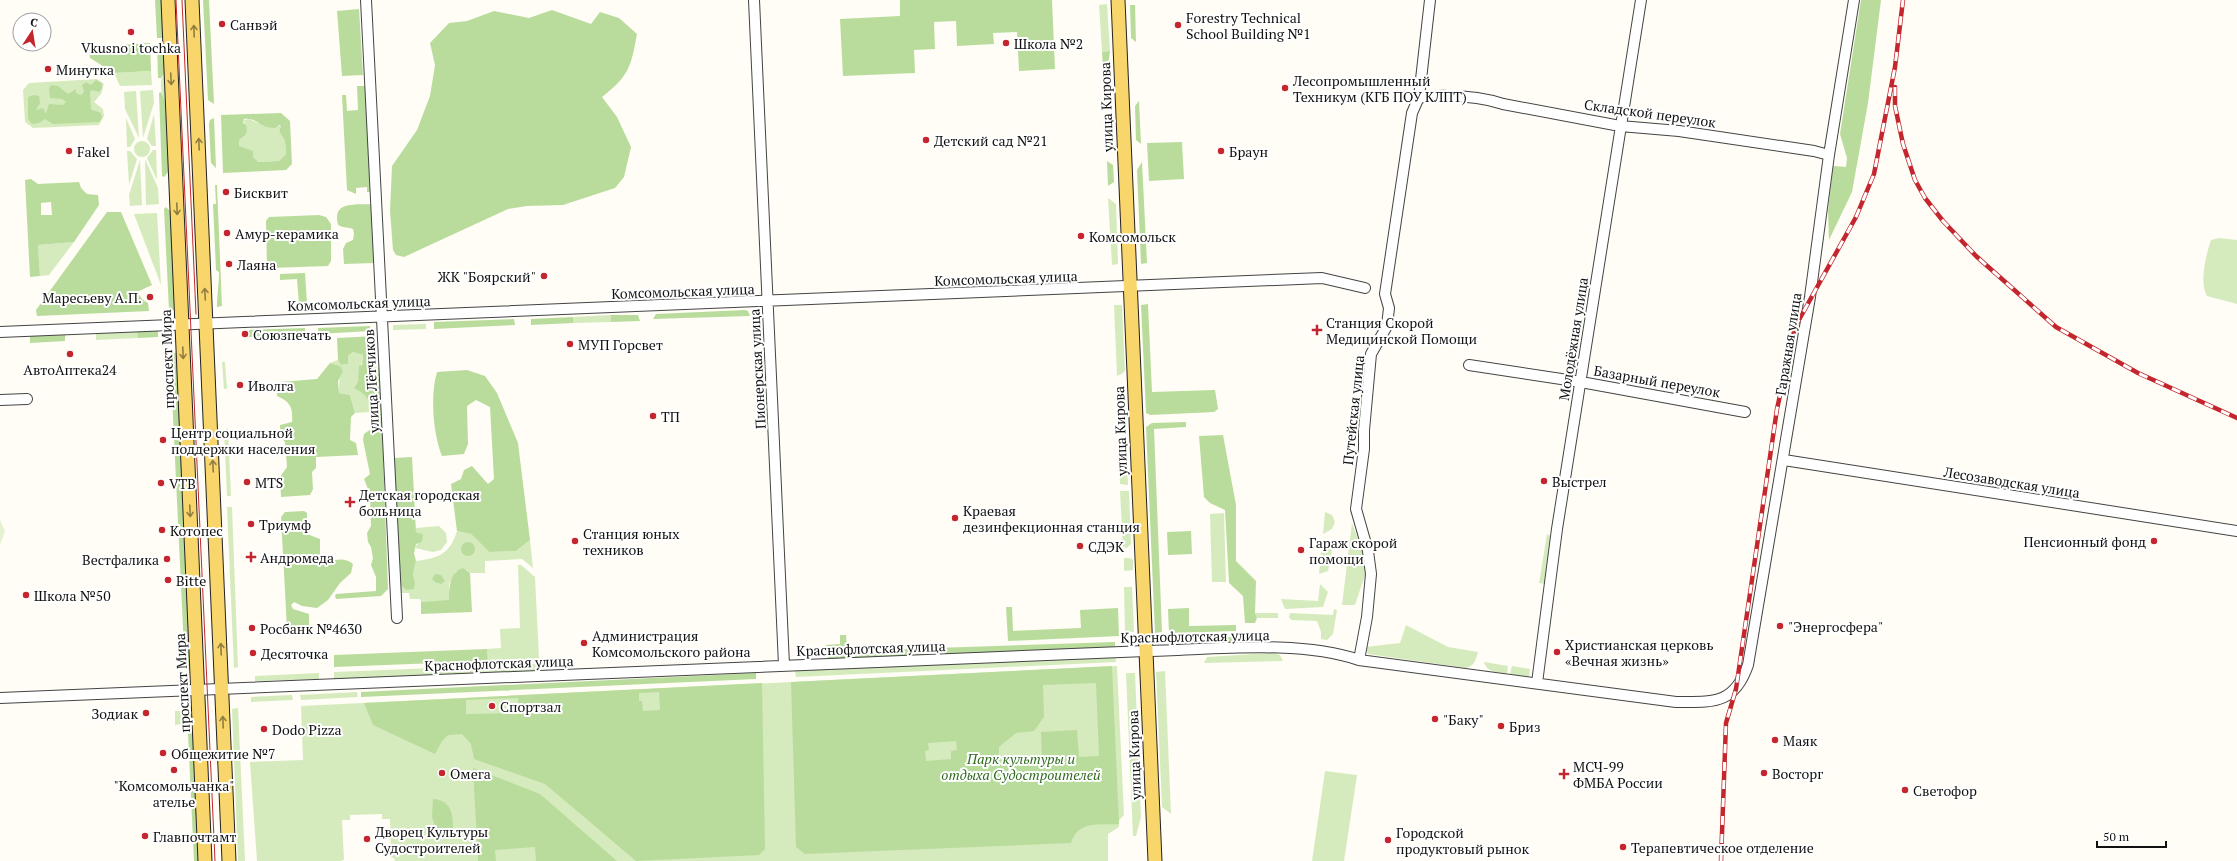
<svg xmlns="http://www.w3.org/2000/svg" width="2237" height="861" viewBox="0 0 2237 861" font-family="'PT Serif',serif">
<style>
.green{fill:#d5ebbd}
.forest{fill:#b9dc9c;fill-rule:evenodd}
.pitch{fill:#e6f2cf}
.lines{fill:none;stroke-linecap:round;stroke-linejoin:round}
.minor-casing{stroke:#444;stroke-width:12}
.major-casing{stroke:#222;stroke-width:15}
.minor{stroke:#fff;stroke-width:10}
.major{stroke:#f9d66b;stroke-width:13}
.tram{stroke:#c4262e;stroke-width:1}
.rail-casing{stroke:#c4262e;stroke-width:4.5}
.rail{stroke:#fff;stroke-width:3;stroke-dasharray:9;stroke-linecap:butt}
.oneway{stroke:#917d42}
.poi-dot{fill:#c4262e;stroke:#fff;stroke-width:1.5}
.labels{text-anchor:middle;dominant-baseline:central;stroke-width:4;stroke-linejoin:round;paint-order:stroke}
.poi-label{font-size:14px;fill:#111;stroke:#fff;text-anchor:start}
.street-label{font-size:14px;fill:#111;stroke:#fff}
.park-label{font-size:14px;font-style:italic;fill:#2f6b1f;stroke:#fff}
</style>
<rect width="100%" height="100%" fill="#fffdf5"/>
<!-- green -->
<path class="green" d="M1107,4L1110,51L1102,52L1099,5Z
M151,71L152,85L120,86L114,73Z
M165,72V101C161,92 158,82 165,72Z
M1103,76L1111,80L1112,103L1105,108Z
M97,79L104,84L101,94L94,102L103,109L104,116L99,125L33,128L25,122L23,90L29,83Z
M153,90L154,103L143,138L140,91Z
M136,91L139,138L125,109L124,92Z
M154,114L156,146H152L147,139Z
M126,118L135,139L130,147H127Z
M249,119L258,123L281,126L279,131L285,141L286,154L279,161L257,162L239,146V140L245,136L244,120Z
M134 149a8 8 0 1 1 16 0a8 8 0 1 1-16 0Z
M153,150H156L157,180L147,158Z
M127,151H130L137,159L129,185Z
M145,159L158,188L159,204L146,205Z
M140,160L142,205L130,206L129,195Z
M1108,198L1116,204L1118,264L1112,265Z
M157,213L161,285L134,214Z
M2219,238L2237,240V304L2207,296C2199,282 2206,255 2211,240Z
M74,242L49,275L40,276L38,245Z
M1114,305H1122L1125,370L1123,373L1117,376Z
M611,315V322L573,323V317Z
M426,324V329L393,330V325Z
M137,332L138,338L96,340V333Z
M353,352L363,355L358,382L370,399V412L355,413L350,395L339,393L340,366L330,363L338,360L341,365L348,364V356Z
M222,362H225L227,389H224Z
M228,428L231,496H227L224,430Z
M1118,448H1122L1123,459L1127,466L1128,485L1120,484Z
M1120,491H1129L1131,544L1127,548L1123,547Z
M227,507H232L238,667L234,668Z
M1325,512L1332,515L1335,522L1332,529L1323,534Z
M1224,513L1226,582H1212L1210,514Z
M1352,523L1368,566L1355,605H1342Z
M439,526L446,533L447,542L441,550L433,552L415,548L423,534L416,532V528Z
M457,531L471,534L489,552L516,551L530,540L533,568L522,559L485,561V573H470L467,570L456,571L449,584V601L421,602L420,599H410L409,593H401L400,585L406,590L415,582L413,574L416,561C439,558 450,554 457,531Z
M1547,534L1552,537L1545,584L1539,583Z
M1322,542L1329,545L1332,550L1328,571L1319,574Z
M1124,558H1130L1133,560V570L1124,571Z
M518,565H521L535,577L539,659L488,661L487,649L501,648L500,629L520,628Z
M1320,584L1328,592L1323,607L1285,609L1281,599L1318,601Z
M1124,587H1132L1134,632H1125Z
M1334,609L1337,610L1333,634L1327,640L1321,639V632L1317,621L1291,620L1289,617L1290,613L1333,615Z
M1255,613H1278V618H1257Z
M1406,625L1448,647L1478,652C1476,660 1474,666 1466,668L1368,654L1365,647L1400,643Z
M1274,653L1280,655L1283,661L1204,663L1207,657Z
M1115,655L1116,662L796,677L795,671Z
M1484,662L1508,666L1507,674C1498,672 1487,673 1484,662Z
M537,664L538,671L334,679V672Z
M1117,666L1124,815L1119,820V827L1108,834V861H395L394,858H391L390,819H382V814L350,815V820H342L344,860L340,861H257L250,762L303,760L301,706Z
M1512,666L1530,669L1529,677L1510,674Z
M1165,671L1171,814L1162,807L1156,672Z
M319,673V679L255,681V676Z
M1126,673H1135L1141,817L1136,836H1133Z
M357,692L358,697L301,700L300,695Z
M292,695L293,700L251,702V697Z
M238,708L245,861H238L232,709Z
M175,711H181L182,724L175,725Z
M1325,771L1357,775L1344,861H1312Z"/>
<!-- forest -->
<path class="forest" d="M155,0H161L163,38H157Z
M203,0H209L214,104L208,100Z
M900,0H1052L1055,69L1019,71L1017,32L993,33L994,44L957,46L956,21L934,22L935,49L914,50L915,73L843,76L840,19L900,16Z
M1861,0H1881L1868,103L1852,192L1829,240L1828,211L1833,166L1846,167L1847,158L1840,134Z
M1130,5H1135L1136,42L1131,38Z
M359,9L363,75L342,76L337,11Z
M552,10L591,24L600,12L619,18L637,34C631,67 629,76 602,97L617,117L631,147L624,177L615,188L563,205L527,206L508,209L404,257L396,255L393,250L390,211L392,166L417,130L430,96L435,65L430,43L449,23L467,21L494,11L529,18Z
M150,43L151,71L114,73L90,58L89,47Z
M157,45H163L165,72L161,78H158Z
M1110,51L1108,66L1103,68L1102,52Z
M96,80L102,83V89L99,92L92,90L90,92L91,109C96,113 101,109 102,118L99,122L53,124L45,119L39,123L32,124L28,119V97L34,95L39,96L40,103L36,110L43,108L46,114L49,104L63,105L66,102L62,99L50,98L49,89L51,85L58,86L68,94L76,89V93L81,95L84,92L82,85L86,82L91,85Z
M357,86H366L372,192H367V187L356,188V194L347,190L342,95H346L347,111L358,110Z
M161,92L165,101L169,171L164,177L162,176L159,93Z
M1139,101L1141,144L1136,140L1135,106Z
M281,113L290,121L292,164L286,170L223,173L221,115ZM244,119C256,117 260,128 275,128L279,125L281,126L279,131L285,141L286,154L279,161L258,162L253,157V151L239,146V140C246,136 248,133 246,125L243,123Z
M214,118L216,168L211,163L209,124L210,120Z
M1182,142L1184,179L1149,181L1147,143Z
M1107,161L1113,165L1114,182L1108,186Z
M1142,162L1147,263L1141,264L1137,170Z
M31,179L38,184L79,182L81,188L87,194L98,195L99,205L74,242L38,245L40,276L30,277L25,180ZM51,202L52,215H41V203Z
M215,185H217L222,306L217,307C217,294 219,285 219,272L216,270L213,204H216Z
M372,204L375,263L344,264L343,249L346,243L353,240L354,234L353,229C349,227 343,228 340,226C337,225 337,220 337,217C337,201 361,205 372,204Z
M166,207L172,213L176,310H169L164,209Z
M107,212H121L152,285L139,291V295L143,300L148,303L149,311L37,316L36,310Z
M319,215L326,217L331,224V261L328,266L270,268L267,266L266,221L269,217Z
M305,273L307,303L299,304L297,279L280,280V274Z
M1148,304L1152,392L1215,390L1218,409L1214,412L1150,415L1146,413L1141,305Z
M745,310L748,311L750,316L653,319L656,314Z
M611,315H638L640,321L611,322Z
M573,317V323L531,325V319Z
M514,319L515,325L434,329V322Z
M370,326V331L318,334V328Z
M305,328V335L249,337V330Z
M158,331V337L138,338L137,332Z
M65,335V341L30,343V336Z
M376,336V342L371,345V365L380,369L388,589L381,596L336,599L335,596L336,594L376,591V577L371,565L373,558L371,547L368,542L367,533L371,526L370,494L364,479L370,474L363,440L364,434L371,429C370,407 375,399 354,388L358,382L359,366L362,365L363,355L353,352L348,356V364L341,365L338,360L337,338Z
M170,353H180L194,669L185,670Z
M330,363L340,366L343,371L338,381L339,393L350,395L355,413L351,417L350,440L356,443L358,455L316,457V468L312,472L313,489L310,495L281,497L280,477L287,467L285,442L280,436V425L292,422C293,408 291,402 277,396V386L280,382L317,379Z
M467,370L485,376L497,393L518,443L530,540L516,551L489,552L471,534L457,531L451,484L461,479L464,470L472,466L488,484L494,479L490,407L476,400L467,406L468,444L464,454L442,456C433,434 430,395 437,372Z
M1116,389L1123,390L1124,397L1121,406H1117Z
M1186,422V427L1154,429L1162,632L1155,633L1146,427L1152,423Z
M1223,435L1236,505V561L1256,581L1255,613L1257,618L1255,623H1245L1243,596L1229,583L1225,510L1210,503L1204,497L1199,436Z
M412,457L416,532L423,534L422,542L416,544L414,553L416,561L413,574L415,582L414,589L406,590L400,585L394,458Z
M304,511L307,513V534L320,539V556L328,561C337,560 345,557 353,564L351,573L340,583L328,600L317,608L302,606L294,602L291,605L293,609L309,614V627L287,629L281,517L285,512Z
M1191,531L1192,554L1168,555L1167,532Z
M461 549a7 7 0 1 1 14 0a7 7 0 1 1-14 0Z
M463,568L470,573L472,612L421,614V602L449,600C449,589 449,572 463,568Z
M435,574L441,575L445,581L441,584L435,582L432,579Z
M1006,607H1012L1013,631L1081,628L1080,610L1118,608L1119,636L1008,641Z
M1189,608V626L1236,625V631L1169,633L1168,609Z
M840,635H846L847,647L826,648V645L840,644Z
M1236,637L1231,642L1169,644V639Z
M1115,642V649L939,655L935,652V648Z
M924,648V655L921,656L859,658L855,657L853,652Z
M487,649L488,661L334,667V655Z
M847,652V657L844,659L829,660L826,653Z
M1112,666L1119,824C1099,825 1078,820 1071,843L805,854L796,847L791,682ZM1096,683L1099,756L1079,757L1077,730L1041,732L1042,757L999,760V747L1016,733L1034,731L1044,717L1043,685ZM956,741L957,750L951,751V759L926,761L925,751L929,750L928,743Z
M756,673V679L361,697V692Z
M762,683L765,849L759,855L636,861L545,784L474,759L471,744L462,734L448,735L442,741L435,754L373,725L364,703ZM659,692L660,710L643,711L642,701H639V693ZM518,698L519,713L466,714V700Z
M187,712H195L201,861H194Z
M473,768L540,794L617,861H536L535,847L495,850L496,861H478Z
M433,799C455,800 453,821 453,838L436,829L432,817Z"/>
<!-- pitch -->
<path class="pitch" d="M0,520L5,531L0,545Z"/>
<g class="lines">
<!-- minor casing -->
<g class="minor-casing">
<path id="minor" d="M366,0L397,618
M754,0L784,665
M1419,97C1429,98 1437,95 1447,96C1466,96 1485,98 1503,104L1620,126L1679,131L1814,151L1829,155
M0,332L1322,278L1365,288
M1469,365L1581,382L1745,412
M0,400L27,399
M1784,460L2237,531
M1359,660L1367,617L1371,574L1368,551L1356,509L1364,449V430L1371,354L1387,326L1389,308L1385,294L1412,113L1419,97L1430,0
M1537,683L1557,529L1641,0
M0,698L1146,651C1211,650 1297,639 1359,660L1676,702C1713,702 1734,705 1748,665L1810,297L1829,155L1854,0"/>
</g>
<!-- major casing -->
<g class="major-casing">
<path id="major" d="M168,0L205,861
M192,0L229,861
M1118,0L1155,861"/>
</g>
<!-- minor -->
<use href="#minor" class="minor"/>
<!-- major -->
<use href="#major" class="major"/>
<!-- tram -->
<path class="tram" d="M176,0L215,861
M182,0L196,314"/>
<!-- rail casing -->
<g class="rail-casing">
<path id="rail" d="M1895,87V106L1903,144L1915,180L1925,198L1943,221L1976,256L2056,327L2138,373L2237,418
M1721,861L1726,723L1736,689L1777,409L1795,327L1856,217L1874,174L1895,67L1903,0"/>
</g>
<!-- rail -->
<use href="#rail" class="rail"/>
</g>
<!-- one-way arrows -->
<defs><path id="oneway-shaft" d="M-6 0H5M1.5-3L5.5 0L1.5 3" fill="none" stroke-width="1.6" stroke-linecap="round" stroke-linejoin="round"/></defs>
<g class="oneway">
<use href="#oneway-shaft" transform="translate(194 31) rotate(-92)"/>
<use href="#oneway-shaft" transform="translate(171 79) rotate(87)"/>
<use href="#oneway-shaft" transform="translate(199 144) rotate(-92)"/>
<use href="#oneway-shaft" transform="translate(177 209) rotate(88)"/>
<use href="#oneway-shaft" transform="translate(205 294) rotate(-93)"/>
<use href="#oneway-shaft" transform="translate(183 353) rotate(88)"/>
<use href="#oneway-shaft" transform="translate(213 466) rotate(-93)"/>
<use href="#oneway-shaft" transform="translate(190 511) rotate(87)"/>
<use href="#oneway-shaft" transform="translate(221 649) rotate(-92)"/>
<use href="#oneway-shaft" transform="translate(223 722) rotate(-92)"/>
</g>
<!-- markers -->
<g class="poi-dot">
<circle cx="222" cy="24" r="4"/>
<circle cx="1178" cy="25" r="4"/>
<circle cx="131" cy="32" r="4"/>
<circle cx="1006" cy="43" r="4"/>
<circle cx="48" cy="69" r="4"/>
<circle cx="1285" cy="88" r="4"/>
<circle cx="926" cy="140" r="4"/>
<circle cx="69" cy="151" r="4"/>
<circle cx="1221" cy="151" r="4"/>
<circle cx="226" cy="192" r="4"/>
<circle cx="227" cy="233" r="4"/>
<circle cx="1081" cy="236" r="4"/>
<circle cx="229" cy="264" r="4"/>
<circle cx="544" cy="276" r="4"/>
<circle cx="150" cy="297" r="4"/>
<path d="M1315 324h4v4h4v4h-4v4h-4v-4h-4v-4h4z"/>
<circle cx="245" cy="334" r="4"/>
<circle cx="570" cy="344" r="4"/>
<circle cx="70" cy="354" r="4"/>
<circle cx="240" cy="385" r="4"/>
<circle cx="653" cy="416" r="4"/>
<circle cx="163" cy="440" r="4"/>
<circle cx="1544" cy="481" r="4"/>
<circle cx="247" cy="482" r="4"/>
<circle cx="161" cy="483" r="4"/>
<path d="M348 496h4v4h4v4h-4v4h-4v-4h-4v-4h4z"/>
<circle cx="955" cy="518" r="4"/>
<circle cx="251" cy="524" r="4"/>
<circle cx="162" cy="530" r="4"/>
<circle cx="575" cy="541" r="4"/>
<circle cx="2154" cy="541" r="4"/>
<circle cx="1080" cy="546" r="4"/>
<circle cx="1301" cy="550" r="4"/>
<path d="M249 551h4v4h4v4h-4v4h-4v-4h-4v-4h4z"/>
<circle cx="167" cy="559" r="4"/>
<circle cx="168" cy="580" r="4"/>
<circle cx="26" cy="595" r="4"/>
<circle cx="1780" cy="626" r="4"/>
<circle cx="252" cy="628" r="4"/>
<circle cx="584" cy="643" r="4"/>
<circle cx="1557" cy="652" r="4"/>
<circle cx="253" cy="653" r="4"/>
<circle cx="492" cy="706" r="4"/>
<circle cx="146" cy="713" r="4"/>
<circle cx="1435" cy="719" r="4"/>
<circle cx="1501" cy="726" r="4"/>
<circle cx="264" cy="729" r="4"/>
<circle cx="1775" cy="740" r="4"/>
<circle cx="163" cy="753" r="4"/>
<circle cx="174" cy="770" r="4"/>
<circle cx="442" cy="773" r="4"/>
<circle cx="1764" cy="773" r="4"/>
<path d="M1562 768h4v4h4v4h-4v4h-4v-4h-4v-4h4z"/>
<circle cx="1905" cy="790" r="4"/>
<circle cx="145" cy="836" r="4"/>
<circle cx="367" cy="839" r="4"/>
<circle cx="1388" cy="840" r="4"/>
<circle cx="1623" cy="847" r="4"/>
</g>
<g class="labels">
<!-- poi labels -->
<g class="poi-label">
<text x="1186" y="17">Forestry Technical<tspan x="1186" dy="16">School Building №1</tspan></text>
<text x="230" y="24">Санвэй</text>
<text x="1014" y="43">Школа №2</text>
<text x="131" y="47" text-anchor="middle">Vkusno i tochka</text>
<text x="56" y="69">Минутка</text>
<text x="1293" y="80">Лесопромышленный<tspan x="1293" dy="16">Техникум (КГБ ПОУ КЛПТ)</tspan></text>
<text x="934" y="140">Детский сад №21</text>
<text x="77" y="151">Fakel</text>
<text x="1229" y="151">Браун</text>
<text x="234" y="192">Бисквит</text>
<text x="235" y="233">Амур-керамика</text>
<text x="1089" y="236">Комсомольск</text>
<text x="237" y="264">Лаяна</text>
<text x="536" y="276" text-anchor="end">ЖК "Боярский"</text>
<text x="142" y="297" text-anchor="end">Маресьеву А.П.</text>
<text x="1326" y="322">Станция Скорой<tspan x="1326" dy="16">Медицинской Помощи</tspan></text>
<text x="253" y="334">Союзпечать</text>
<text x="578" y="344">МУП Горсвет</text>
<text x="70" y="369" text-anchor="middle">АвтоАптека24</text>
<text x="248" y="385">Иволга</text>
<text x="661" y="416">ТП</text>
<text x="171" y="432">Центр социальной<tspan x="171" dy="16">поддержки населения</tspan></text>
<text x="1552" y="481">Выстрел</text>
<text x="255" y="482">MTS</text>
<text x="169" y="483">VTB</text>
<text x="359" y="494">Детская городская<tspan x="359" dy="16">больница</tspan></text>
<text x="963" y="510">Краевая<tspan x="963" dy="16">дезинфекционная станция</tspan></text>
<text x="259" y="524">Триумф</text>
<text x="170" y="530">Котопес</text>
<text x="583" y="533">Станция юных<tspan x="583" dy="16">техников</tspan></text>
<text x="2146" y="541" text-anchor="end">Пенсионный фонд</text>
<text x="1309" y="542">Гараж скорой<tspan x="1309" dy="16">помощи</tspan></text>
<text x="1088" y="546">СДЭК</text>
<text x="260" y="557">Андромеда</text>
<text x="159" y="559" text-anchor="end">Вестфалика</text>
<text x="176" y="580">Bitte</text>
<text x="34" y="595">Школа №50</text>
<text x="1788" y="626">"Энергосфера"</text>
<text x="260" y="628">Росбанк №4630</text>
<text x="592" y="635">Администрация<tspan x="592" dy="16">Комсомольского района</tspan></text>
<text x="1565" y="644">Христианская церковь<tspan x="1565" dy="16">«Вечная жизнь»</tspan></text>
<text x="261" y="653">Десяточка</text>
<text x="500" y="706">Спортзал</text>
<text x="138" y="713" text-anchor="end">Зодиак</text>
<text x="1443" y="719">"Баку"</text>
<text x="1509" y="726">Бриз</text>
<text x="272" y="729">Dodo Pizza</text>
<text x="1783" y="740">Маяк</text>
<text x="171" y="753">Общежитие №7</text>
<text x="1573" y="766">МСЧ-99<tspan x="1573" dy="16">ФМБА России</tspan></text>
<text x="450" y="773">Омега</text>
<text x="1772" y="773">Восторг</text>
<text x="174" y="785" text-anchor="middle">"Комсомольчанка"<tspan x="174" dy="16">ателье</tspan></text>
<text x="1913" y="790">Светофор</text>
<text x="375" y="831">Дворец Культуры<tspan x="375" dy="16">Судостроителей</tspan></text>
<text x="1396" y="832">Городской<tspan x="1396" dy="16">продуктовый рынок</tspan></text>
<text x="153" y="836">Главпочтамт</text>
<text x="1631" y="847">Терапевтическое отделение</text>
</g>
<!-- street labels -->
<g class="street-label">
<text transform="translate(1106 107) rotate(-92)">улица Кирова</text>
<text transform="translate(1650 113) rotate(8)">Складской переулок</text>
<text transform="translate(1006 278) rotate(-2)">Комсомольская улица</text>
<text transform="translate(683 291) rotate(-2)">Комсомольская улица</text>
<text transform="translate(359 303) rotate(-2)">Комсомольская улица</text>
<text transform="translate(1573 339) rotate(-81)">Молодёжная улица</text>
<text transform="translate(1788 344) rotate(-81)">Гаражная улица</text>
<text transform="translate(167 359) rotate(-92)">проспект Мира</text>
<text transform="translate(757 369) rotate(-93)">Пионерская улица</text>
<text transform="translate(371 381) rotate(-93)">улица Лётчиков</text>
<text transform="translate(1657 381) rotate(10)">Базарный переулок</text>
<text transform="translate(1353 410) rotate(-84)">Путейская улица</text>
<text transform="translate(1120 431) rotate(-92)">улица Кирова</text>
<text transform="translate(2012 482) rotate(9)">Лесозаводская улица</text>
<text transform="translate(1195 636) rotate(-1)">Краснофлотская улица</text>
<text transform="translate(871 648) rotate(-2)">Краснофлотская улица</text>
<text transform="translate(499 663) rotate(-2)">Краснофлотская улица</text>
<text transform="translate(182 683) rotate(-93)">проспект Мира</text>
<text transform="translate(1134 755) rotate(-92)">улица Кирова</text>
</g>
<!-- park labels -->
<g class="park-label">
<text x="1021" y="758">Парк культуры и<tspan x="1021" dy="16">отдыха Судостроителей</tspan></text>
</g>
</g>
<!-- north arrow -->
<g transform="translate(32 32) rotate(12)"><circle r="19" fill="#ffffff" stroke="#a0a0a0"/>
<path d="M0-3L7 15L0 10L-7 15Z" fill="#c4262e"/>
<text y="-6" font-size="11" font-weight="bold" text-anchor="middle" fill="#111111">С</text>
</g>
<!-- scale -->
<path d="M2097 841v6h69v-6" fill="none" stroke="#111111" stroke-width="2"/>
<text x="2103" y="841" font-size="12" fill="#111111" stroke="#ffffff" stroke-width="3" paint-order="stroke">50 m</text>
</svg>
